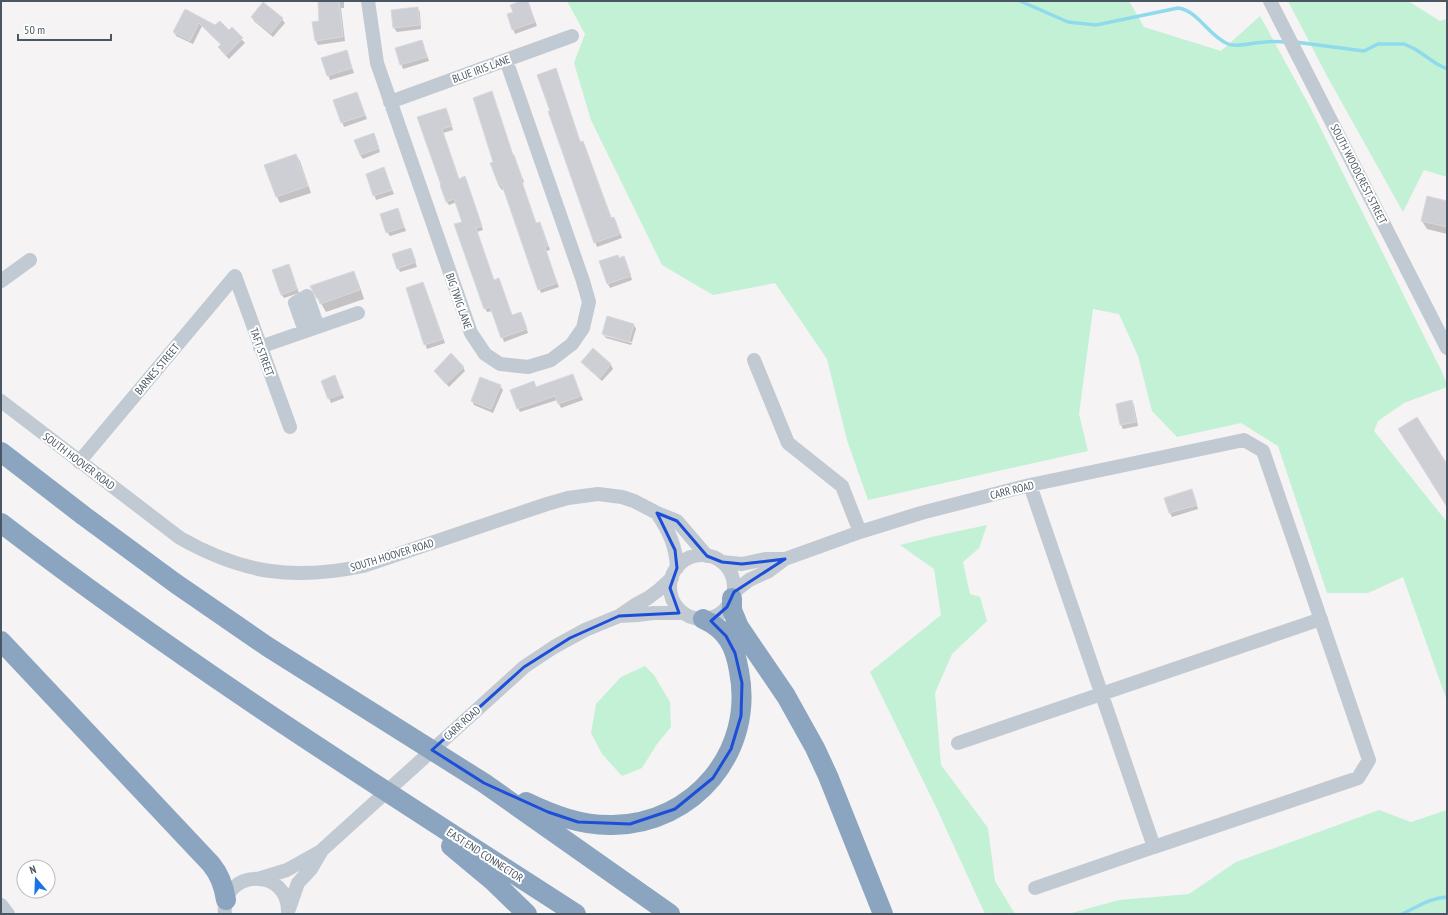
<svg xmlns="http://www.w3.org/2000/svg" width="1448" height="915" viewBox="0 0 1448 915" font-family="'PT Sans Narrow',sans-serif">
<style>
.green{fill:#c3f1d5}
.shadow{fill:#0003}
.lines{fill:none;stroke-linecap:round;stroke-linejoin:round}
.stream{stroke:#90daee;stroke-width:3.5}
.building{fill:#cdcfd5;stroke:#d7d9de}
.minor{stroke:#c1cad2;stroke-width:14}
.highway{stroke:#8ba5c1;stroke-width:20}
.marked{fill:none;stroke:#1d4ed8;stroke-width:3;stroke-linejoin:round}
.labels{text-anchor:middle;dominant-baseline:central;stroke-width:4;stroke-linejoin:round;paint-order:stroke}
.street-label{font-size:11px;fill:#4a5661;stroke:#fff}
</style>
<rect width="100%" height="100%" fill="#f5f3f3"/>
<!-- green -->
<path class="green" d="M567,1H1129L1144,27L1221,51L1260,16L1310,107L1441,370L1447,384V387L1404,403L1378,421L1374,431L1447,522V701L1403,577L1368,593H1327L1278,446L1241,423L1177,437L1152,411L1138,356L1119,314L1093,309L1079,414L1088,451L868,500L847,440L827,359L775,283L713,295L662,265L591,120L574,63L585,34Z
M1288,1H1408L1440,21L1447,19V177L1424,170L1403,212L1327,76Z
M987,525L979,548L963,562L970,594L980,597L987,621L952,654L935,693L941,765L988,828L995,881L1015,914H985L937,809L870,672L941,615L934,569L900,545L940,535Z
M645,666L654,675L670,702L671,727L657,744L642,768L622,776L602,754L591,733L596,704L621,677Z
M1379,810L1411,822L1447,810V914H1068L1119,900L1189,894L1236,862Z"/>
<!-- shadow -->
<path class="shadow" d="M319,1H344V8H341L345,41L318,45L316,41L320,22Z
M524,1H527L529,4L537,26L515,34L508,15L514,13Z
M417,8L420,12L421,29L397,32L394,28Z
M185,11L215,27L229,32L232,29L245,43L229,59L221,51L219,47L221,45L202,26L193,44L176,36L174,32Z
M252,17L282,19L285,23L273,37L254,21Z
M422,41L429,61L403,69L396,49Z
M346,51L354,73L330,80L322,59Z
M556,69L581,143L585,146L612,219L614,218L616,222L622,238L597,247L550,112H551Z
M357,93L367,119L344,127L334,101Z
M448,113L453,130L443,133L459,179L465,177L467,181L483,230L477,232L494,281L512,316L523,317L528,333L504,342L493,311L487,312L485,308L464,222L457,202L449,205L446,201L442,185L419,118Z
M376,139L380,152L363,159L360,155Z
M296,155L300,161L311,193L280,203L277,197L266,166Z
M514,156L524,182L522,183L536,224L542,227L550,250L546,251L559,287L541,293L504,189L502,190L499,186L492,163Z
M384,169L394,194L376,200L367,175Z
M1447,202V234L1427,229L1422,221Z
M397,209L406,231L390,236L387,232Z
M412,253L417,267L400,272L398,268Z
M619,259L626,261L632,280L610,288L608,284Z
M291,269L299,293L284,298L281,294Z
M353,272L358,281L364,299L326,312L318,298Z
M425,287L445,343L427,349L419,326Z
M634,325L636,329L632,342L605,334V336L632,343L631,345L606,338L603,334Z
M582,362L611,365L613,369L602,381L585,366Z
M463,367L465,371L449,387L435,371Z
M573,375L583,400L561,408L557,400L520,412L518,408L534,383L537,388Z
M337,380L344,398L331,403L322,381Z
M500,386L503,390L493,413L474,405L472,401Z
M1132,401L1134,405L1138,426L1123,429L1121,425Z
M1192,491L1198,509L1172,517L1170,513Z"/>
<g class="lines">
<!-- stream -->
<path class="stream" d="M1020,1L1068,22L1096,25L1178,8C1199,11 1208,36 1228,44C1238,48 1253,42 1265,42C1272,41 1280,42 1287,42
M1295,42L1364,51L1378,44H1404L1415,49L1437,64L1447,69
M1402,914C1417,907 1430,898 1447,897"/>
</g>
<!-- building -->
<path class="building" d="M318,1H339L343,37L315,41L312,22L319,21Z
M521,1H528L535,22L512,30L507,14L513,12L510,5Z
M263,2L283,18L271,33L251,17Z
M418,7L420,25L393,28L391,10Z
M185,9L215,25L220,21L229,30L232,27L243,38L226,55L218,47L221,44L199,23L190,41L173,32Z
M422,40L427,57L400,65L395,48Z
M347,50L352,68L327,76L321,58Z
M556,68L580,142L583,141L611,218L614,217L620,234L594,243L548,111H550L537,75Z
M492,91L513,155H514L522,178L521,179L536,223L540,222L548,246L545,247L557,283L538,290L502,185L499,186L490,163L493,162L473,98Z
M357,92L365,115L341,123L333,100Z
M446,108L452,126L442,129L459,179L465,176L482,226L476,228L494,280L499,278L512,315L521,312L527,329L501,338L490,307L484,309L454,224L462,222L454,199L446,202L440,185H441L417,117Z
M374,133L379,148L360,155L354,140Z
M296,154L308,186L276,197L264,165Z
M384,167L392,190L373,196L366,174Z
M1427,196L1447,201V227L1421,221Z
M398,208L404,227L386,233L380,214Z
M411,248L416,262L397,269L392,254Z
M618,255L619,258L624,256L631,276L607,284L599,261Z
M289,264L297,289L281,295L272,270Z
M354,271L360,290L320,304L318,298L317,299L310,286Z
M423,282L443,339L424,345L406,288Z
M607,316L634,324L629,342L602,334Z
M593,348L611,364L600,378L581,362Z
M451,353L464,367L446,384L434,371Z
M573,374L581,396L558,404L555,396L517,409L510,390L534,381L536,387Z
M335,375L342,394L328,399L321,381Z
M480,377L501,385L491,409L471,401Z
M1132,400L1136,422L1120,425L1116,404Z
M1417,417L1447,464V507L1398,429Z
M1192,489L1197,505L1169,513L1164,498Z"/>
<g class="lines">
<!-- minor -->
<path class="minor" d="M368,1L377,63L471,333L485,354L500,364L528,367L551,360L572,344L583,328L589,302L583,281L506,60
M1270,1L1447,348
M390,102L572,36
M1,281L30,260
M305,331L295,303L307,296L318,327
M260,347L358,313
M754,360L788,443L842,486L860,532
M1,401L180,538C242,573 293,581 363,566L547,504L568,498L598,494L622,497L634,501L657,513L677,521L707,556
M79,462L235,276L290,427
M657,513C669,531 676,546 677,568
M670 587a32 32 0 1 1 64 0a32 32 0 1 1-64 0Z
M722,562L742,564L765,559H785L860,532L921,513L1030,485L1244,440L1263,451L1369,760L1358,778L1154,847L1030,485
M734,592L749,580L769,571L785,559
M619,616L638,615L653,613H682
M958,743L1321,619
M261,878L287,870L321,851L512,678L524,667L554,647L585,630L619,616L635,605L648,598L660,589L672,578
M1035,888L1154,847
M1,905L8,914
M289,909L298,883L311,869L321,852
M225,914C220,869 290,865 288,914"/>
<!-- highway -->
<path class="highway" d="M1,452L84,516L175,583L268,647L484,783L670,914
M1,523C185,665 381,788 576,914
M732,598V610L739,627L786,696L815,748L828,776L883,914
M1,641L211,864C220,875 224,886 226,900
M526,802C553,815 582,826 613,825C694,824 755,751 739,671C735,646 727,630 703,619
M451,846L493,881L527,914"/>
</g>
<!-- marked area -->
<path class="marked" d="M657,513L677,521L707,556L722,562L742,564L785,559L734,592L727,607L711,621L726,636L735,653L742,683L741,716L731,749L713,778L675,809L630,824L578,822L548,812L484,783L432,750L524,667L570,638L619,616L679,613L670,588L677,568L675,550Z"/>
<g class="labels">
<!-- street labels -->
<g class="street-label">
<text transform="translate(481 69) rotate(-20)">BLUE IRIS LANE</text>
<text transform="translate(1359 174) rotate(63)">SOUTH WOODCREST STREET</text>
<text transform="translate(459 301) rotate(71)">BIG TWIG LANE</text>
<text transform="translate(262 352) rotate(70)">TAFT STREET</text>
<text transform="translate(157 369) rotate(-50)">BARNES STREET</text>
<text transform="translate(79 461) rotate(37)">SOUTH HOOVER ROAD</text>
<text transform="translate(1012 490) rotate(-14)">CARR ROAD</text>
<text transform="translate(392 555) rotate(-17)">SOUTH HOOVER ROAD</text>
<text transform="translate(462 723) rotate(-42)">CARR ROAD</text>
<text transform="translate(485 855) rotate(33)">EAST END CONNECTOR</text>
</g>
</g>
<!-- border -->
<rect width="1448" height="915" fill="none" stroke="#4a5661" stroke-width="4"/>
<!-- north arrow -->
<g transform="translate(36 879) rotate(341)"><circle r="19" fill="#ffffff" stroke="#b7bbc0"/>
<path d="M0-3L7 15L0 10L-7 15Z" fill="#1a73e8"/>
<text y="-6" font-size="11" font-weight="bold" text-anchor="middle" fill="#4a5661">N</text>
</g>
<!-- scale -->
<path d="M18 34v6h93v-6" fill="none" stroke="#4a5661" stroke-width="2"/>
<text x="24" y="34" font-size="12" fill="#4a5661" stroke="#ffffff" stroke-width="3" paint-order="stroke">50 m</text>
</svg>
